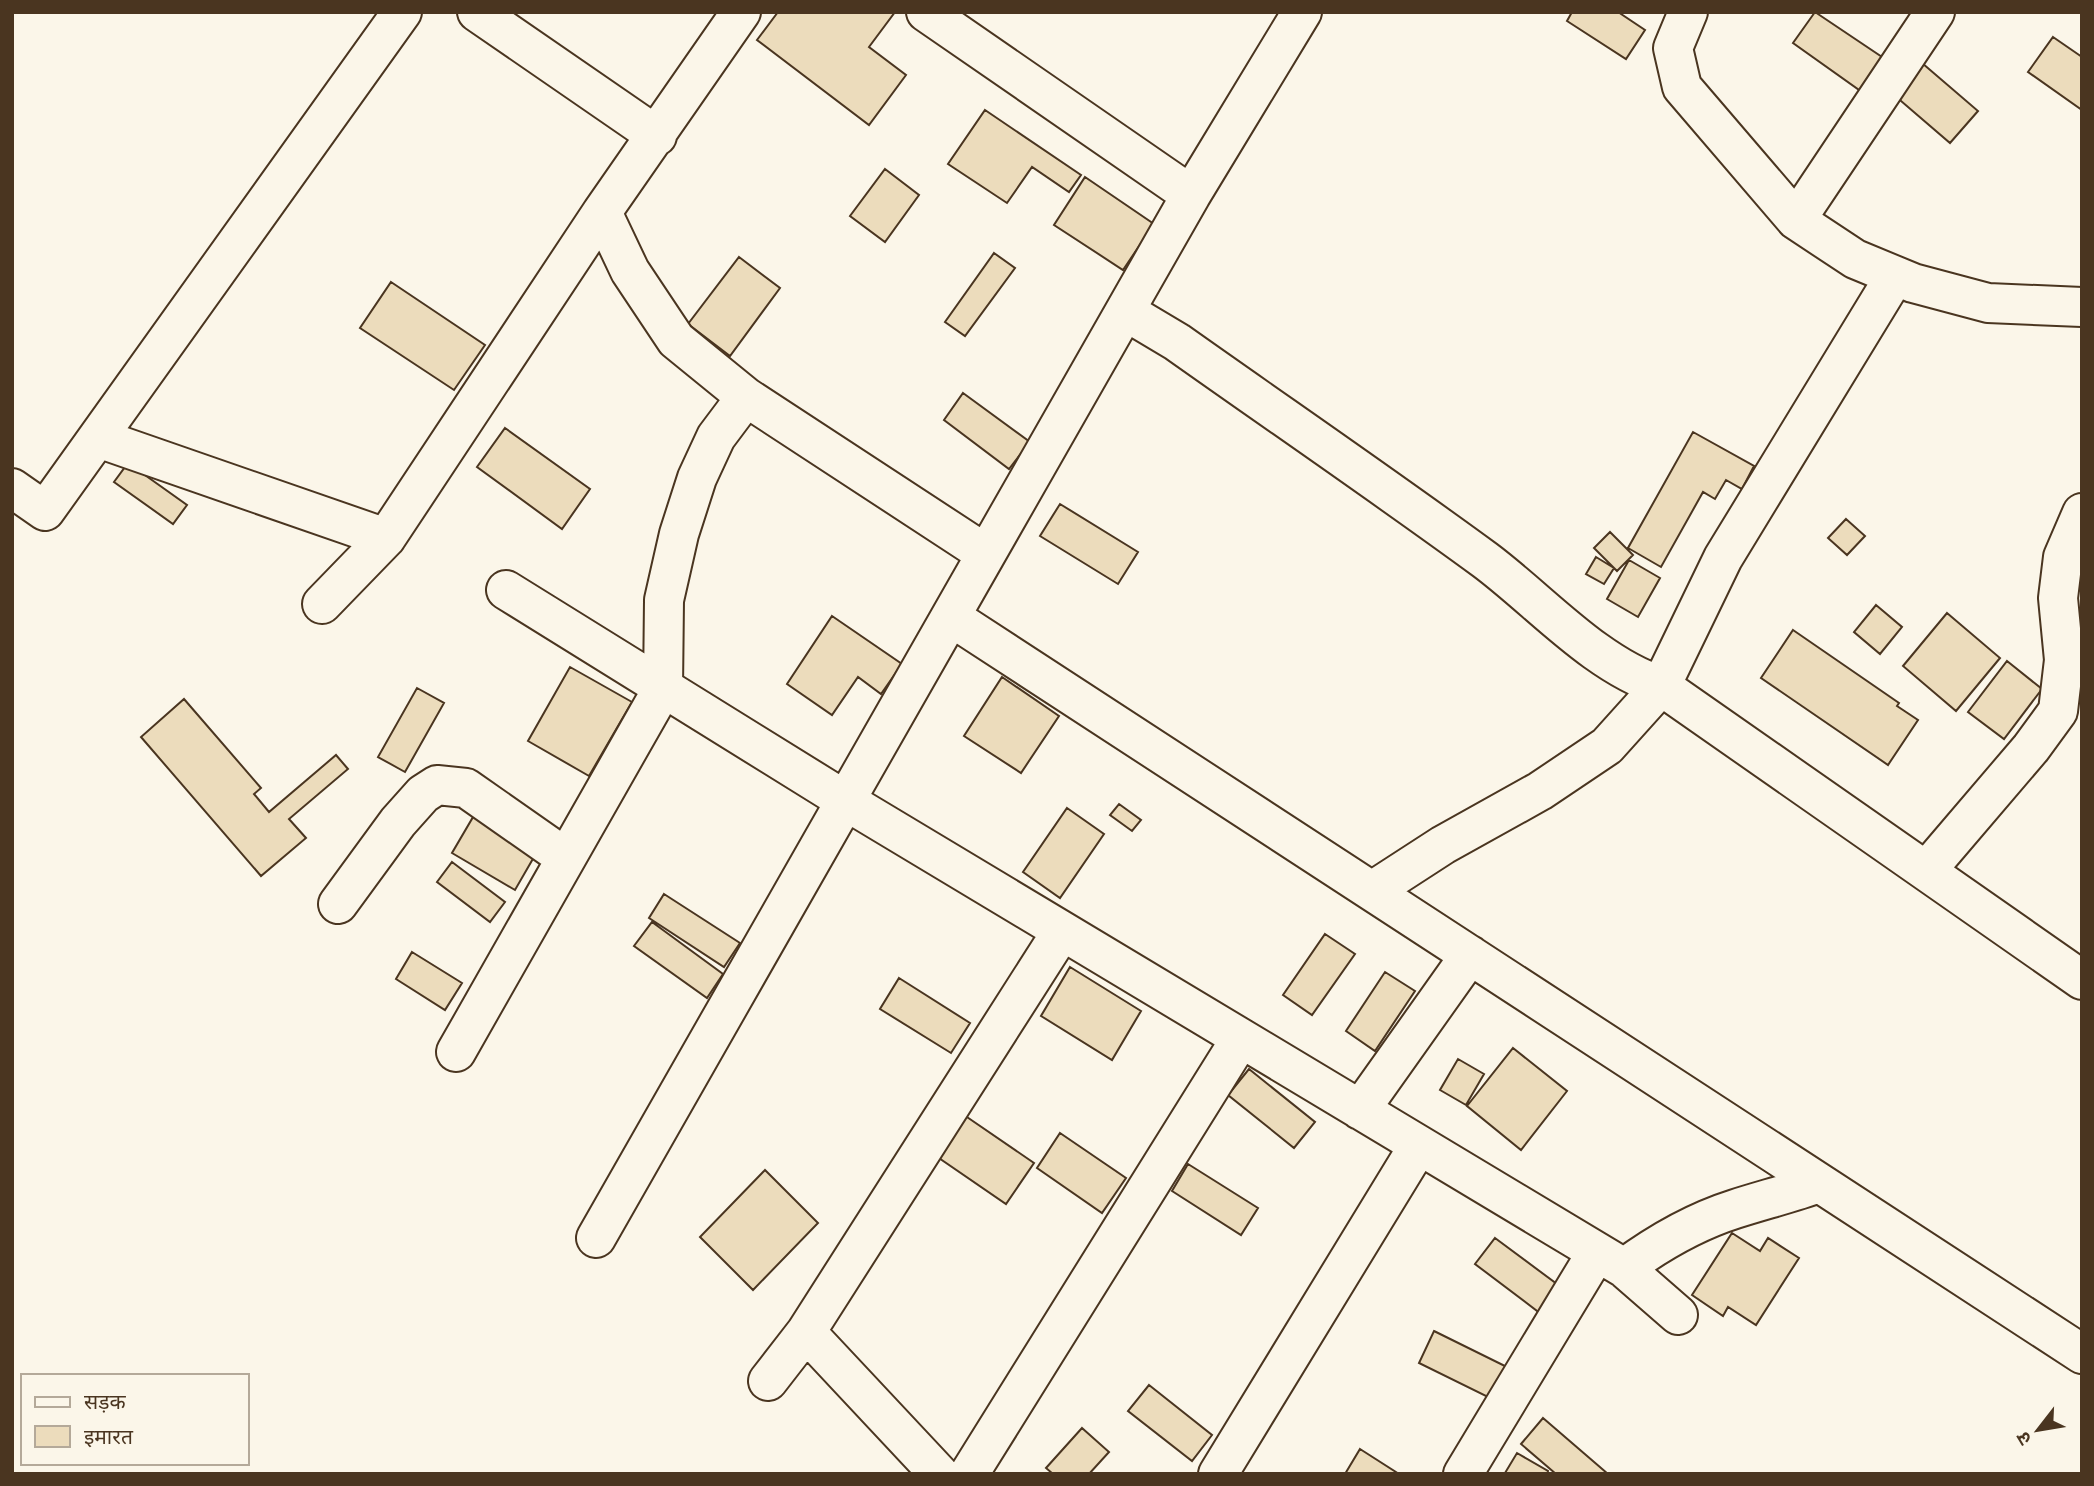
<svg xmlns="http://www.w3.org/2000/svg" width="2094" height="1486" viewBox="0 0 2094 1486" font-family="Arial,'Noto Sans Devanagari',sans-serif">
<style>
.building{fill:#ecdcbc;stroke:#4a3520;stroke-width:2}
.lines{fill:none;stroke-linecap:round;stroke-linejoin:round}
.minor-casing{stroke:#4a3520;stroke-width:42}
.minor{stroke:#fbf6e9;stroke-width:38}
</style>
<rect width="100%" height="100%" fill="#fbf6e9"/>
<!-- building -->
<path class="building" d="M778,12H895L869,47L906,75L869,125L757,40Z
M1572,12H1618L1645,30L1626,59L1567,21Z
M1815,12L1885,59L1862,92L1793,43Z
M2053,37L2082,57V110L2028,72Z
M1915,57L1978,111L1950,143L1887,89Z
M985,110L1081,175L1069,192L1032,167L1007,203L948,164Z
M885,169L919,195L885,242L850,216Z
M1085,177L1154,224L1123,270L1054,225Z
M994,253L1015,268L965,336L945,322Z
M739,257L780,288L730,356L688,324Z
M391,282L485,345L454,390L360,328Z
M963,393L1030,442L1009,469L944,420Z
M505,428L590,489L562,529L477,467Z
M1693,432L1754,466L1742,489L1726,480L1715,499L1703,492L1661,567L1628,548Z
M128,463L187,505L173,524L114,482Z
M1060,504L1138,552L1118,584L1040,536Z
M1846,519L1865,536L1847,555L1828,538Z
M1610,532L1633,555L1617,571L1594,548Z
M1596,557L1614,568L1604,584L1586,574Z
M1629,560L1660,578L1638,617L1607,599Z
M1876,605L1902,627L1880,654L1854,632Z
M1947,613L2000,658L1956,711L1903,666Z
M832,616L902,664L881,694L858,677L832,715L787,684Z
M1793,630L1899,703L1897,706L1918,720L1888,765L1761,678Z
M2007,661L2042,689L2004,739L1968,712Z
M570,667L632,702L589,776L528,741Z
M1002,677L1059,716L1021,773L964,736Z
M417,688L444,703L405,772L378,757Z
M184,699L261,788L254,794L269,812L336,755L348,769L289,819L306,838L261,876L141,737Z
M1119,804L1141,820L1132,831L1110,815Z
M1067,808L1104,834L1060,898L1023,872Z
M476,812L538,850L515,890L452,853Z
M452,862L505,902L490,922L437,882Z
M664,894L740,943L724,967L649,918Z
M652,922L723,974L707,998L634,946Z
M1325,934L1355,954L1312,1015L1283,995Z
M412,952L462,983L445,1010L396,979Z
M1070,967L1141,1011L1112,1060L1041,1016Z
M1385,972L1415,991L1375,1051L1346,1031Z
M899,978L970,1023L951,1053L880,1009Z
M1513,1048L1567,1091L1521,1150L1467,1106Z
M1458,1059L1484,1074L1466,1105L1440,1090Z
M1249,1069L1315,1122L1294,1148L1228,1095Z
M964,1115L1034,1163L1006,1204L936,1156Z
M1060,1133L1126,1178L1102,1213L1037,1168Z
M1188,1164L1258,1208L1241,1235L1172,1191Z
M765,1170L818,1223L753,1290L700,1237Z
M1732,1233L1760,1251L1768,1238L1799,1258L1756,1325L1728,1307L1723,1316L1692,1295Z
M1495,1238L1565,1290L1545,1317L1475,1264Z
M1434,1331L1509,1368L1494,1400L1419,1363Z
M1149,1385L1212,1435L1192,1461L1128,1411Z
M1543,1418L1608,1474H1556L1521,1444Z
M1082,1428L1109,1452L1089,1474H1053L1046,1468Z
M1360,1449L1399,1474H1345Z
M1517,1453L1548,1471L1547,1474L1505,1473Z"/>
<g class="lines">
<!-- minor casing -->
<g class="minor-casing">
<path id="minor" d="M477,12L657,136
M926,12L1191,195
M1688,12L1673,48L1682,87L1796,220L1855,259L1913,283L1988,303L2082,307
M602,212L630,271L676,340L746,397L986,554
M1796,220L1935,12
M1125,311L1177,342C1280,415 1384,486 1485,560C1540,601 1594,664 1661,686L2082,980
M98,438L386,538
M12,488L45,511L402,12
M506,590L846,801L1624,1268L1678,1315
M322,604L386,538L602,212L741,12
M951,617L2082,1354
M1926,871L2031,748L2058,711L2064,660L2058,598L2063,557L2082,513
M1372,891L1443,845L1540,791L1607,746L1661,686L1723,558L1895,276
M338,904L398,822L423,794L437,785L466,788L566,858
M456,1052L663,688L664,600L679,534L697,478L716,437L746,397
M1360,1110L1470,955
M596,1238L1191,195L1302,12
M1624,1268C1658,1243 1694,1222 1735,1209C1763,1200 1791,1193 1819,1183
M806,1332L939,1474
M768,1381L806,1332L1062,931
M969,1474L1241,1038
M1218,1474L1419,1145
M1463,1474L1597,1252"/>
</g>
<!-- minor -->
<use href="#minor" class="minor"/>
</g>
<!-- border -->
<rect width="2094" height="1486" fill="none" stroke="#4a3520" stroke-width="28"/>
<!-- legend -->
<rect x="21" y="1374" width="228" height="91" fill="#fbf6e9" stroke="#b4a999" stroke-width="2"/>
<rect x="35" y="1397" width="35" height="10" fill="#fbf6e9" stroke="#b4a999" stroke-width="2"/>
<text x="84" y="1409" font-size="21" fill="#4a3520">सड़क</text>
<rect x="35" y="1426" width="35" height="21" fill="#ecdcbc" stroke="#b4a999" stroke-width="2"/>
<text x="84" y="1444" font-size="21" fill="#4a3520">इमारत</text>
<!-- north arrow -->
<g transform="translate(2038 1430) rotate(239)" stroke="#fbf6e9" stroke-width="5" paint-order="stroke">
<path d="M0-5L12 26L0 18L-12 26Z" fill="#4a3520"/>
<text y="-10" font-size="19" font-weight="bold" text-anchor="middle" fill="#4a3520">उ</text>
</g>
</svg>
